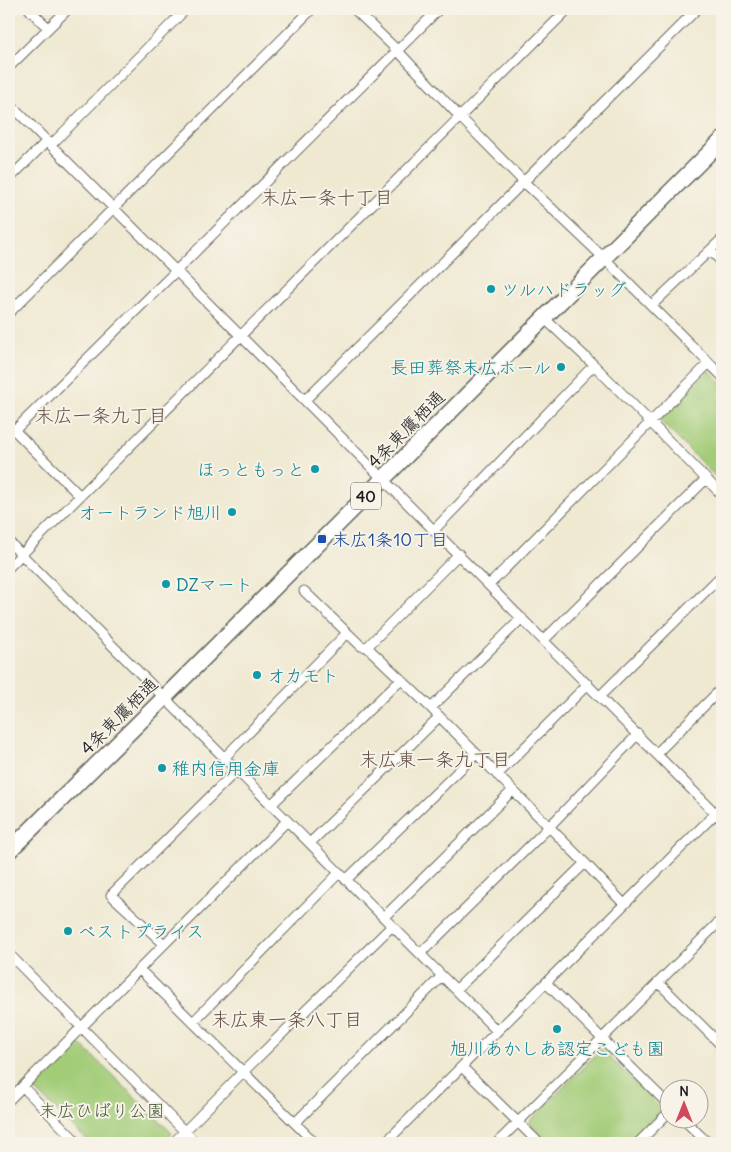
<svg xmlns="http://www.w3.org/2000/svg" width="731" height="1152" viewBox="0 0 731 1152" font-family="Delius,'Klee One',sans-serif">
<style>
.green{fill:#a3cc78;stroke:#60744a}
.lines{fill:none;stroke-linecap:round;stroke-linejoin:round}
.minor-casing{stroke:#66645c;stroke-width:11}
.trunk-casing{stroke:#66645c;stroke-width:18}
.minor{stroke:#fff;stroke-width:9}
.trunk{stroke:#fff;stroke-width:15}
.culture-dot{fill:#0f9aa8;stroke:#f7f3e8;stroke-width:2}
.transit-dot{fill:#1a4fb4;stroke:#f7f3e8;stroke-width:2}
.labels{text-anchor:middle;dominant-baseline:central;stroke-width:4;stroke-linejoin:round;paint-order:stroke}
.shield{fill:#f7f3e8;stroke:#5e5c59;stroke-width:1}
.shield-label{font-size:16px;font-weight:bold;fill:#1c1c1c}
.culture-label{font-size:18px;fill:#0d838f;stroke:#f7f3e8;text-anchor:start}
.street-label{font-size:18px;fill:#1c1c1c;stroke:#f7f3e8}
.transit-label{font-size:18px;fill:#164399;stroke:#f7f3e8;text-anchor:start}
.park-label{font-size:18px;fill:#4b5a3c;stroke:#f7f3e8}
.neighbourhood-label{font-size:19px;fill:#634f45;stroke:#f7f3e8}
</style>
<rect width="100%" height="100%" fill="#f7f3e8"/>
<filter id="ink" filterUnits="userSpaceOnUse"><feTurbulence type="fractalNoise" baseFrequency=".02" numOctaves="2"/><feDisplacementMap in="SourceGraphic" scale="10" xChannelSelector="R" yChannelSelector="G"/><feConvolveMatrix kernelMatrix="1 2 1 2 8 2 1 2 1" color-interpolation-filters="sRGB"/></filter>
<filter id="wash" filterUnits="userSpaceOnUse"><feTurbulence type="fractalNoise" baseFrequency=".0096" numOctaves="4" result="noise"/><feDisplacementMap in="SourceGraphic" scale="20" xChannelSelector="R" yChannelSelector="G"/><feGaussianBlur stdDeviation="1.12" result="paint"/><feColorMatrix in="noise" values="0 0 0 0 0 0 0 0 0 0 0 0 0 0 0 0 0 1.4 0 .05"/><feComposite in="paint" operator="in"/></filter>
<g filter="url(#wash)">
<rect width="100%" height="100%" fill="#efe9d2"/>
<!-- green -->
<path class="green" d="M709,370L722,383V483L659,420Z
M77,1041L172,1133L162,1143H90L32,1087Z
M601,1049L662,1109L628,1143H549L528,1123Z"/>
</g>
<g filter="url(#ink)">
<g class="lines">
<!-- minor casing -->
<g class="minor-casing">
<path id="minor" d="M29,9L48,28
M354,9L397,50L460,117L524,182L604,258L722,376
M9,67L68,9
M9,103L722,820
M51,145L186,9
M9,179L47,141
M711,251L722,262
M652,305L722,239
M9,313L312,9
M544,318L594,365L722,495
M305,400L697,9
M9,425L80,496
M15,430L176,271L439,9
M434,530L594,365
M9,542L497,1031
M9,567L568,9
M489,585L709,363
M304,591L361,646L367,647L431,708L585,863L624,904
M544,640L706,479
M367,647L459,554
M600,696L722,575
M431,708L522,618
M657,753L722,688
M224,758L347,633
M497,775L588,684
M271,805L401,679
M310,843L439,717
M346,880L476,754
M384,917L512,791
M164,944L111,895L237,770
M9,954L196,1143
M420,954L549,827L638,734
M139,969L315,1143
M546,983L668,1104
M659,983L722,1046
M456,990L585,863
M193,1022L339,873
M462,1067L539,1143
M23,1087L78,1143
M9,1100L287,821
M684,1120L708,1143
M295,1123L442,976
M173,1143L243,1072L392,926
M385,1143L722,807
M497,1143L722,919
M638,1143L668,1113"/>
</g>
<!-- trunk casing -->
<g class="trunk-casing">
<path id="trunk" d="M9,851L164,698L722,140"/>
</g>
<!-- minor -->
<use href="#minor" class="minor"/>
<!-- trunk -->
<use href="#trunk" class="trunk"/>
</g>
</g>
<!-- markers -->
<g class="culture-dot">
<circle cx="491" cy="289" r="5"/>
<circle cx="561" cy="367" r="5"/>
<circle cx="315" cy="469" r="5"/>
<circle cx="232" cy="512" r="5"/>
<circle cx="166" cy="584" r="5"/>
<circle cx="257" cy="675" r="5"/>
<circle cx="162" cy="768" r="5"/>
<circle cx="68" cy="931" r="5"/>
<circle cx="557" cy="1029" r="5"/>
</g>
<rect class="transit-dot" x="317" y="534" width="10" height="10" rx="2.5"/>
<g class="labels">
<!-- shield labels -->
<rect class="shield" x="351" y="482.5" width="30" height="27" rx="4"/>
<g class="shield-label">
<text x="366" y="496">40</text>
</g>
<!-- culture labels -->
<g class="culture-label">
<text x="501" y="289">ツルハドラッグ</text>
<text x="551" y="367" text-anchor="end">長田葬祭末広ホール</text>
<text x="305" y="469" text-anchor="end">ほっともっと</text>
<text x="222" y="512" text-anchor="end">オートランド旭川</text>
<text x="176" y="584">DZマート</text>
<text x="267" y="675">オカモト</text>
<text x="172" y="768">稚内信用金庫</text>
<text x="78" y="931">ベストプライス</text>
<text x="557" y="1048" text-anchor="middle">旭川あかしあ認定こども園</text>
</g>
<!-- street labels -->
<g class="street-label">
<text transform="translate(406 429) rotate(-45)">4条東鷹栖通</text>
<text transform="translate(119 716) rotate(-45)">4条東鷹栖通</text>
</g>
<!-- transit labels -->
<g class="transit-label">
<text x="332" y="539">末広1条10丁目</text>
</g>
<!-- park labels -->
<g class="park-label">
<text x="102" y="1110">末広ひばり公園</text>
</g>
<!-- neighbourhood labels -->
<g class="neighbourhood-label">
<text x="327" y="197">末広一条十丁目</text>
<text x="101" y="415">末広一条九丁目</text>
<text x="435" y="759">末広東一条九丁目</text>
<text x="287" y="1019">末広東一条八丁目</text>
</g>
</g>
<!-- margin -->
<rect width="731" height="1152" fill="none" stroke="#f7f3e8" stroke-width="30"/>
<!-- north arrow -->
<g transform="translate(684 1104)"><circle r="24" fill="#f7f3e8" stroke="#9f9d96"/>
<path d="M0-4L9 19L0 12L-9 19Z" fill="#d1495b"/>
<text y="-8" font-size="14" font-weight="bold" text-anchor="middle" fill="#1c1c1c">N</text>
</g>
</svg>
